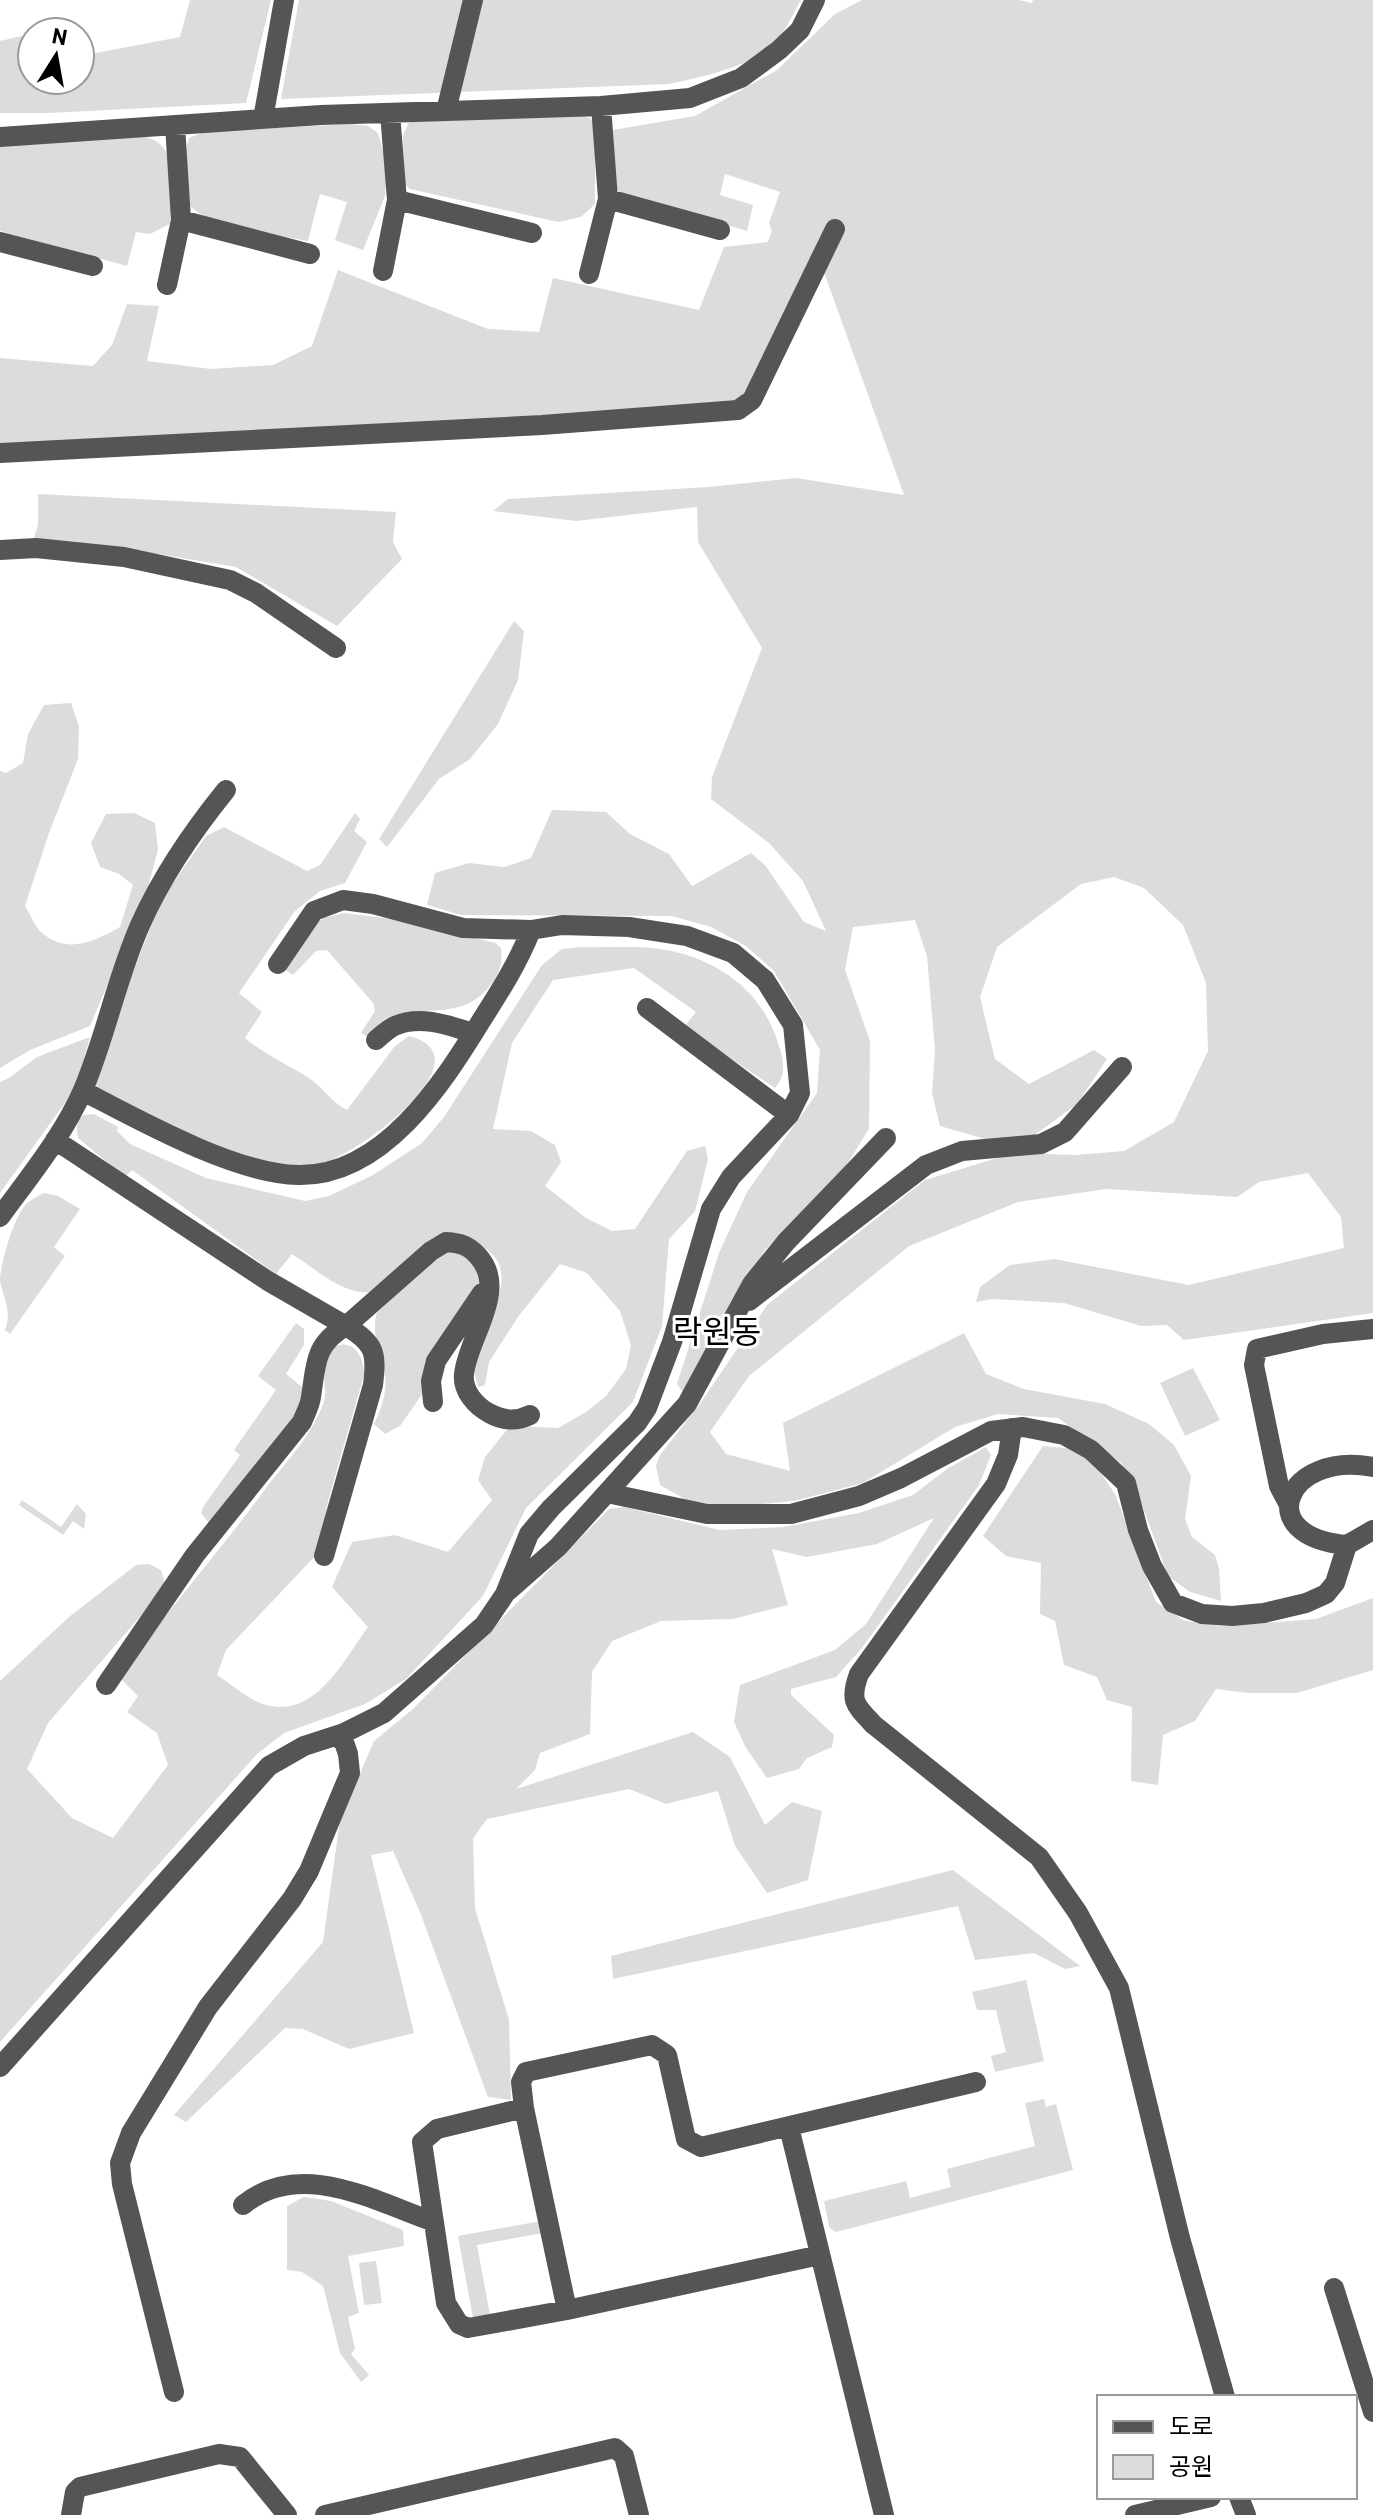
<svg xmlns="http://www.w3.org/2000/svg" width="1373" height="2515" viewBox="0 0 1373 2515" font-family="Barlow,'Noto Sans KR',sans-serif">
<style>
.green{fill:#dcdcdc}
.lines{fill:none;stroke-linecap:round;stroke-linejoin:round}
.minor{stroke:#555;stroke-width:20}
.labels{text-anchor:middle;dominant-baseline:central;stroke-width:6;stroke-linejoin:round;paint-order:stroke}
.quarter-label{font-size:32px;fill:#000;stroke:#fff}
</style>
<rect width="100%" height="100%" fill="#fff"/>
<!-- green -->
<path class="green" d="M190,0H271L246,103L49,113H0V41L26,35L32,38V80H80V56L180,37Z
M299,0H801C794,12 787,28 778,39C754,67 702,77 668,84L281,99Z
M862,0H1019L1032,3L1033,0H1373V1313L1184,1340L1167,1325L1141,1326L1064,1303L992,1299L976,1302L980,1287L1010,1265L1054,1259L1189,1285L1344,1248L1341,1217L1308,1173L1259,1182L1237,1197L1106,1189L1018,1202L909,1246L749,1376L710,1432L726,1454L790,1471L783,1423L964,1333L986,1374L1024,1389L1105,1404L1149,1424L1174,1445L1191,1476L1185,1519L1192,1537L1215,1555L1219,1569L1221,1601L1190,1592L1168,1576L1137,1491L1121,1463L1058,1418L998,1414L955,1427L863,1483L794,1501L729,1507L688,1501L660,1485L656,1466L660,1455L699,1405L767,1305L925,1180L1014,1153L1075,1155L1124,1151L1174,1122L1208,1051L1206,983L1183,925L1144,888L1114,877L1081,884L997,947L980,997L995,1059L1029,1084L1094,1050L1107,1059L1077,1104L1032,1137L992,1141L940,1126L932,1093L935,1050L927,956L915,920L853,927L845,970L870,1041L869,1129L846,1166L765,1250L684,1394L677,1384L719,1253L747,1192L817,1093L820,1050L774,971L746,946L711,927L672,916L461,915L427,905L435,873L469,863L504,867L531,858L552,810L606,812L630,834L669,854L692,886L751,853L765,865L804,922L826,931L803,881L769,843L711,799L712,777L762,648L698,542L697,507L576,521L493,511L508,499L708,487L796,478L904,495L825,275L813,264L748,395L736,405L0,447V358L93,366L112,345L127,304L159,306L147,361L211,369L273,365L312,346L338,270L488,329L539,332L553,278L699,310L724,247L768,242L772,231L769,223L780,192L725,174L720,195L753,205L747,231L623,194L615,189L613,130L695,116L777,70L835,14Z
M580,115L590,118L595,124V204L581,217L558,222L410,189L404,184L403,135L410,120Z
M350,124L368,126L378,133L387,166L385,196L363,250L335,240L347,202L320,194L308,241C273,234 211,230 187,203L186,149L189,138L204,132Z
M133,134C139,136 146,137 152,139C181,152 171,199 170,224L150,234L136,232L127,266L0,231V144Z
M38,494L396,512L393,542L402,559L337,626L236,567L146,552L33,541L38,525Z
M514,621L524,631L518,680L498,724L470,759L439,779L387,847L379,839Z
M71,703L79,726L78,759L49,833L25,906C30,914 35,927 42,933C68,955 95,941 120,927L133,885L119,874L100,867L91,843L106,814L134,813L155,823L158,850L147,891L90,1026L30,1050L0,1068V771L6,773L23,763L28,734L44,705Z
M355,813L360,819L354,831L367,842L345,883L320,891L295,911L239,993L262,1012L245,1038C265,1055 287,1064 309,1078C323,1087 331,1102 347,1110L395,1046L409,1036C491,1057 355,1158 319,1164C272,1172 221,1145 178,1130C164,1125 109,1102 100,1093C98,1090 97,1086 95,1082L116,1016L161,900L206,836L224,827L307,871L320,865Z
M344,913L407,921L495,943L501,948C503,965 499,974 489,987C460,1023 420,1002 385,1019C379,1023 373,1031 368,1037L361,1033L375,1011L373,1003L327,950L316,951L293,975L284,969L310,930L323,918Z
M581,947C608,948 639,945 666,950C716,959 759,989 776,1037C782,1055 789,1072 775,1088L684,1027L696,1012L634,968L553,980L512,1043L493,1129L531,1131L555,1145L561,1162L545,1186L586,1218L612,1231L635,1229L687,1151L705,1146L708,1159L695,1211L669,1239L662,1326L633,1402L526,1508L483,1596L406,1679L365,1704L284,1733L257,1754L0,2042V1681L69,1617L136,1565L149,1564L161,1570L164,1580L163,1590L48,1723L27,1769L72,1818L113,1838L168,1765L157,1733L127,1712L138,1696L119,1677C167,1611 221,1550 269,1484C284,1465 301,1446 313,1425C317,1418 324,1405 325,1397C327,1382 317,1362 331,1350C351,1334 365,1357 364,1375L328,1501L318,1553L226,1650L217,1675C230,1683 245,1697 260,1703C313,1723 342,1663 368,1627L332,1587L352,1542L395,1535L448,1552L492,1500L478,1480L485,1457L510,1426L558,1428L586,1412L606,1396L626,1369L631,1345L620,1311L587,1273L560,1264L518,1317L489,1362L485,1385L478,1387C477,1381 474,1374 474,1368C476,1337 513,1293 498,1262C492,1251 480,1244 469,1239C418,1214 408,1288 368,1292C343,1295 313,1267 292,1254L276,1274L132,1170L125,1177L78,1138C76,1128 76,1122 83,1115L94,1114L118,1127L117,1131L130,1144L206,1178L305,1201L329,1196L373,1175L422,1143L444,1117L542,965L562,949Z
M90,1037L80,1073L67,1100L0,1193V1082L9,1078L37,1057Z
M44,1193L58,1196L80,1209L54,1247L65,1256L10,1334L5,1330C12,1311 4,1299 0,1281C0,1264 13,1222 23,1208C28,1201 36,1197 44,1193Z
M461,1248L481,1272L479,1283L424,1371L423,1393L400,1426L385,1434L374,1424C382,1408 387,1393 385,1375C382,1355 370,1333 377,1313L435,1255Z
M296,1323L304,1329V1345L286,1374L302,1387V1408L209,1523L201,1513L203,1507L240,1455L234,1450L276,1390L258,1376Z
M1193,1368L1220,1420L1185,1436L1160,1383Z
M1043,1446L1076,1449L1096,1466L1115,1494L1156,1602L1185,1621L1221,1626L1316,1619L1373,1598V1670L1297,1693H1248L1216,1689L1195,1721L1163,1735L1158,1785L1131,1781L1132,1707L1107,1700L1097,1677L1064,1665L1055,1621L1040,1614L1041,1563L1006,1556L983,1536Z
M986,1447L991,1455L979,1485L862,1648L836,1677L791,1689V1695L834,1735L832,1747L807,1758L799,1769L767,1778L746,1748L734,1722L740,1685L835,1650L866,1624L934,1518L877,1544L807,1557L772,1549L788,1605L733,1619L661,1621L612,1641L592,1672L590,1734L540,1753L535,1770L516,1789L693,1732L730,1757L765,1825L792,1802L822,1811L808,1880L767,1893L735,1846L718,1791L666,1804L629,1789L487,1819L473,1838L475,1908L509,2020L511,2100L488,2097L420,1912L393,1851L371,1855L414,2033L349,2049L303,2029L285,2028L186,2122L174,2115L323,1942L340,1820L374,1741L413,1709L609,1509L624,1507L720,1530L783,1527L859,1513L913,1495L947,1469Z
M22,1500L61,1527L77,1504L86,1514L84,1529L73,1521L63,1535L19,1505Z
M953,1870L1080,1966L1065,1969L1034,1953L975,1960L958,1906L613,1979L611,1956Z
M1026,1980L1044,2061L995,2072L991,2056L1006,2052L996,2010H977L972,1992Z
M1044,2099L1046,2107L1056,2104L1073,2170L844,2230L835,2232L829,2227L824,2201L906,2181L910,2198L951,2187L947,2169L1035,2146L1025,2103Z
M304,2197L331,2201L403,2230L404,2246L348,2256L359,2313L348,2317L355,2349L351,2354L369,2375L361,2382L340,2353L323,2286L302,2272L287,2270V2206Z
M541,2221L543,2233L477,2245L490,2315L473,2318L458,2236Z
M376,2261L382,2303L364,2305L359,2263Z"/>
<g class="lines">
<!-- minor -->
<path class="minor" d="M446,111L473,0
M263,119L284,0
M0,137L321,115L601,106L690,98L741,78L779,50L800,30L815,0
M608,199L720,230
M397,200L532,233
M181,220L310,254
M0,242L93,266
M383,271L397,200L390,113
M589,274L608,199L601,106
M167,285L181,220L175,125
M0,453L542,425L738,410L752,400L835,229
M0,550L36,548L124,557L230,580L256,593L336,648
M278,964L314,911L343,900L373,904L463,928L531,930
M647,1008L789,1115
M376,1040C382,1035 390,1027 397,1025C422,1015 450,1026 473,1033
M55,1140L268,1281L346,1326C314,1344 316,1365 311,1397C310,1406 305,1414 302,1422L195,1555L106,1685
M0,1217C29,1177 63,1136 83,1090C106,1036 117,976 141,923C163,874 192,832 226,790
M749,1301L926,1165L962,1151L1041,1144L1065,1132L1122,1067
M433,1402L431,1381L436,1361L482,1293
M1012,1428L1008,1455L996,1484L859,1674C849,1701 855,1705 874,1725L1039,1857L1078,1913L1119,1988L1180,2238L1225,2397
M607,1493L707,1514H791L859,1496L901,1478L991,1431L1023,1427L1064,1435L1091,1450L1126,1483L1138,1530L1152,1566L1173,1603L1202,1614L1232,1616L1264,1613L1306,1603L1326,1594L1335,1583L1347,1545L1373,1530
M1288,1503L1279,1486L1254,1365L1257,1349L1323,1334L1373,1329
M1347,1545C1250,1537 1286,1450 1373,1467
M324,1556L373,1385C377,1353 375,1343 346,1326L431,1251L446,1242C460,1243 468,1245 478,1256C509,1290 468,1337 464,1374C462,1391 476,1406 489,1413C503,1421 516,1422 530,1415
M508,1591L558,1547L687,1404L752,1284L786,1242L886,1138
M0,2067L269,1766L304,1746L344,1733L384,1713L484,1625L505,1594L529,1534L551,1508L637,1423L647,1408L672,1342L711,1209L731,1177L789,1115L800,1093L793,1025L765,980L733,953L687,936L629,927L562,925L531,930C518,963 500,991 481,1021C443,1083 383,1177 298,1175C235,1174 139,1120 83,1091
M524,2108L437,2129L422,2142L446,2303L459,2324L468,2328L567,2310
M789,2127L884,2515
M243,2205C300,2158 374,2201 434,2222
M820,2255L567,2310L524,2108L521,2082L526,2072L652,2045L667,2055L686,2139L701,2147L976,2082
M1334,2288L1373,2412
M174,2392L122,2184L120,2163L131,2133L208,2007L292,1899L309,1871L350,1773L348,1754L344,1742L335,1736
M1239,2497L1246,2515
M71,2515L75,2492L80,2487L219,2454L240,2457L287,2515
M325,2515L615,2448L624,2456L639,2515
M1135,2515L1211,2497"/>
</g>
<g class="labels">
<!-- quarter labels -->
<g class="quarter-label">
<text x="717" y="1330">락원동</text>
</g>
</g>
<!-- legend -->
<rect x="1097" y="2395" width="260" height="104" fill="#ffffff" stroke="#999999" stroke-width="2"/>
<rect x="1113" y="2421" width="40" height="12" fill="#555555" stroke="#999999" stroke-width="2"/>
<text x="1169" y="2435" font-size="24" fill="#000000">도로</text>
<rect x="1113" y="2455" width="40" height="24" fill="#dcdcdc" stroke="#999999" stroke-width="2"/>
<text x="1169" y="2475" font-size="24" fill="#000000">공원</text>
<!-- north arrow -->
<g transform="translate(56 56) rotate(11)"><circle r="38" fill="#ffffff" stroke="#999999" stroke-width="2"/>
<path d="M0-6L14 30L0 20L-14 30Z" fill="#000000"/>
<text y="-12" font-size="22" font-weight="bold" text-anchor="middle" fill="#000000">N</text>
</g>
</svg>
